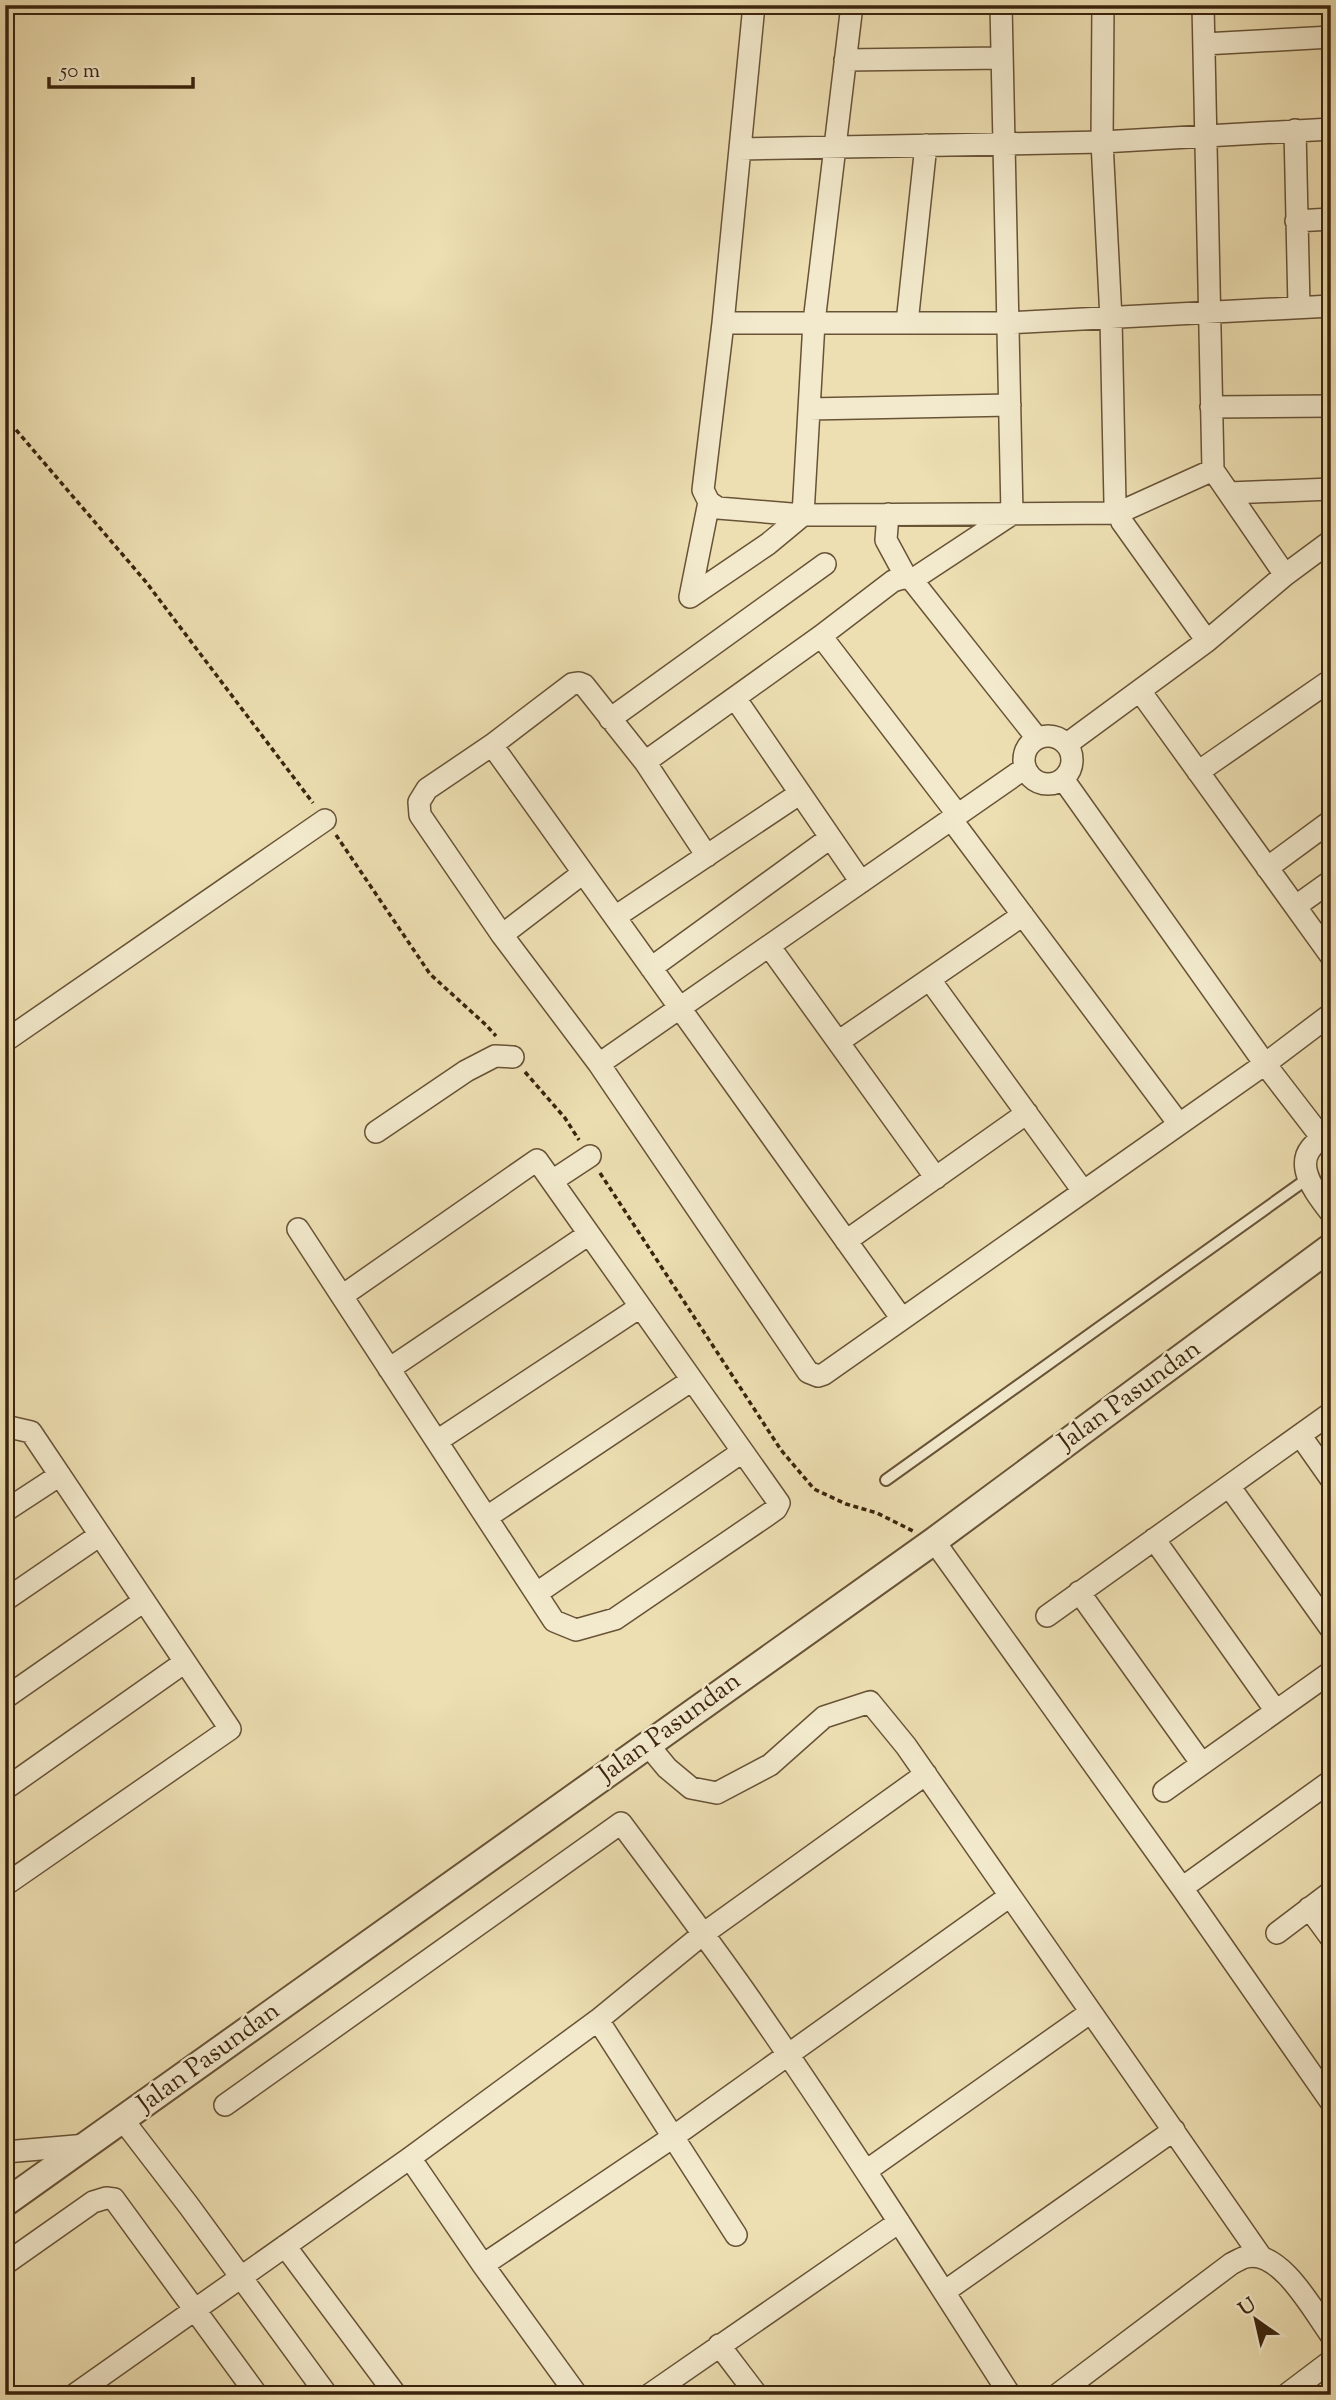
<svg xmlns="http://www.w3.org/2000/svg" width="1336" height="2400" viewBox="0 0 1336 2400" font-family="'Sorts Mill Goudy',serif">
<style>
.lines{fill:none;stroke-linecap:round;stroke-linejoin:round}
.service-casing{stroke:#685337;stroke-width:14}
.minor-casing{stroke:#685337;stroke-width:24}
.tertiary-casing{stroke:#685337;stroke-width:30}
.path{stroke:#3b240e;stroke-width:3.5;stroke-dasharray:5 3.5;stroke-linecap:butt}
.service{stroke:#f3eacd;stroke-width:10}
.minor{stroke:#f3eacd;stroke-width:21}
.tertiary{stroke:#f3eacd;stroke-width:26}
.labels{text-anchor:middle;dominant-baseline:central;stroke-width:5;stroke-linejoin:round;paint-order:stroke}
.street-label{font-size:26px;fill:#3b240e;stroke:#f3eacd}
</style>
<rect width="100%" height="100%" fill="#eddfb2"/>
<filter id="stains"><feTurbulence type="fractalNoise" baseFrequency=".00286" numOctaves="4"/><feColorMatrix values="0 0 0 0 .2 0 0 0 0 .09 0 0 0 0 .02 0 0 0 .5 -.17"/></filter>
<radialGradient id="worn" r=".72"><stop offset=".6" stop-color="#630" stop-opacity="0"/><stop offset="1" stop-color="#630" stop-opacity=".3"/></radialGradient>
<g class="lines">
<!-- service casing -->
<g class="service-casing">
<path id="service" d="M886,1480L1307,1179"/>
</g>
<!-- minor casing -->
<g class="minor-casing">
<path id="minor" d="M1103,5L1102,142L1111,319L1115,503L1122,522L1207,641
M1203,5L1213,470L1285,575
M1204,44L1331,37
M845,60L1002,58
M1295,130L1299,307
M740,149L1102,142L1331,129
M1296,221L1331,219
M723,323H1008L1331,306
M907,323L926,145
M1211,407L1331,406
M809,409L1010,405
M1229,493L1331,489
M709,502L718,508L803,515L1118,513L1213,470
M888,514L886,540L906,577
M912,580L1012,514L1001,5
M690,597L768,544L803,515L814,322L852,5
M690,597L709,502L703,490L723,323L754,5
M821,636L958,815
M1140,691L1331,956
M735,698L861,882
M610,719L825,564
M1024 760a24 24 0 1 1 48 0a24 24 0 1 1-48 0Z
M1067,744L1207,641L1285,575L1331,541
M492,745L902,1319
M645,762L821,636L893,581L906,577L912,580L1037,738
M1198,772L1331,680
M1063,779L1265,1064L1322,1138
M951,819L1179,1124
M707,856L645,762L584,685L579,683L572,684L492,745L427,789L419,802L420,815L502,935L599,1064L808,1372L818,1376L824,1374L1265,1064L1331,1014
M1267,868L1331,821
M1296,906L1331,881
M615,917L799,794
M502,935L583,873
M769,946L936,1178
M651,968L830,838
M930,980L1083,1191
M5,1041L325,820
M838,1042L1023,915
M599,1064L1025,768
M376,1132L466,1071L495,1056L513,1057
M1331,1134C1286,1154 1310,1186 1331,1213
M552,1181L590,1156
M298,1229L554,1621L576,1630L615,1619L766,1516L776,1509L779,1503L537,1160L342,1296
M846,1241L1027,1113
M389,1369L589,1234
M5,1426L31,1432L230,1729L5,1885
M1300,1435L1331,1479
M437,1441L640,1307
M1229,1486L1331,1629
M5,1511L60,1475
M487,1517L692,1380
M1154,1539L1276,1711
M934,1541L1182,1888L1331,2102
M1079,1592L1202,1764
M537,1593L742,1452
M5,1600L100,1535
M1047,1616L1331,1413
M5,1698L144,1601
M648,1745L667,1768L691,1788L717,1793L770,1765L824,1717L870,1702L906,1746L1262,2258
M5,1789L185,1662
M1164,1791L1331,1672
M1182,1888L1331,1781
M1309,1908L1331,1938
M1277,1933L1331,1892
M598,2020L736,2235
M225,2105L621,1823C664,1881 708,1939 750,1999C840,2129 925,2262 1010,2395
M123,2120L189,2206L327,2395
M5,2152L87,2145
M410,2158L483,2265L577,2395
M866,2171L1091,2012
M285,2246L396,2395
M5,2264L93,2202L106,2198L114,2199L257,2395
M483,2265L673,2137L1010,1896
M944,2292L1174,2130
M719,2345L757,2395
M74,2395L410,2158L598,2020L703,1934L926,1774
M649,2395L899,2222
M1057,2395L1231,2264C1235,2262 1241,2258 1246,2257C1280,2248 1314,2312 1331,2335
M1286,2395L1331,2361"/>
</g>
<!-- tertiary casing -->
<g class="tertiary-casing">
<path id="tertiary" d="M5,2203L934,1541L1331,1247"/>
</g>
<!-- path -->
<path class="path" d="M5,417L146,582L313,803
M336,835L430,974L486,1025L496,1036
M525,1072L565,1118L579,1140
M600,1173L781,1450L814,1489L846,1504L877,1513L913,1531"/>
<!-- service -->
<use href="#service" class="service"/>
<!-- minor -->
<use href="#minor" class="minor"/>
<!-- tertiary -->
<use href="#tertiary" class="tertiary"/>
</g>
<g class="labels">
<!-- street labels -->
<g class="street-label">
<text transform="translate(1130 1396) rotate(-36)">Jalan Pasundan</text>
<text transform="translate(670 1728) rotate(-36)">Jalan Pasundan</text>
<text transform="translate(209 2058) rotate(-36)">Jalan Pasundan</text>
</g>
</g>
<!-- margin -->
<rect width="1336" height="2400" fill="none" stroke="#eddfb2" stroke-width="28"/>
<rect x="7" y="7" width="1322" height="2386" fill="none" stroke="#3b240e" stroke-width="3.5"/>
<rect x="14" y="14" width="1308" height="2372" fill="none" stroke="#3b240e" stroke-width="2"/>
<!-- north arrow -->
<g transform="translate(1256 2320) rotate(326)" stroke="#f3eacd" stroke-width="5" paint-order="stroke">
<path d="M0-5L12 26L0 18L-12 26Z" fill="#3b240e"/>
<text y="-10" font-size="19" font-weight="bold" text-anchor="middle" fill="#3b240e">U</text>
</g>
<!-- scale -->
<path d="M49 77v10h144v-10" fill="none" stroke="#3b240e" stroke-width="3.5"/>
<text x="60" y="77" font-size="21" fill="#3b240e" stroke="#f3eacd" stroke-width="5" paint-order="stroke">50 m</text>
<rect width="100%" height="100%" filter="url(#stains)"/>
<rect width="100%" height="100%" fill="url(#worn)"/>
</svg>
